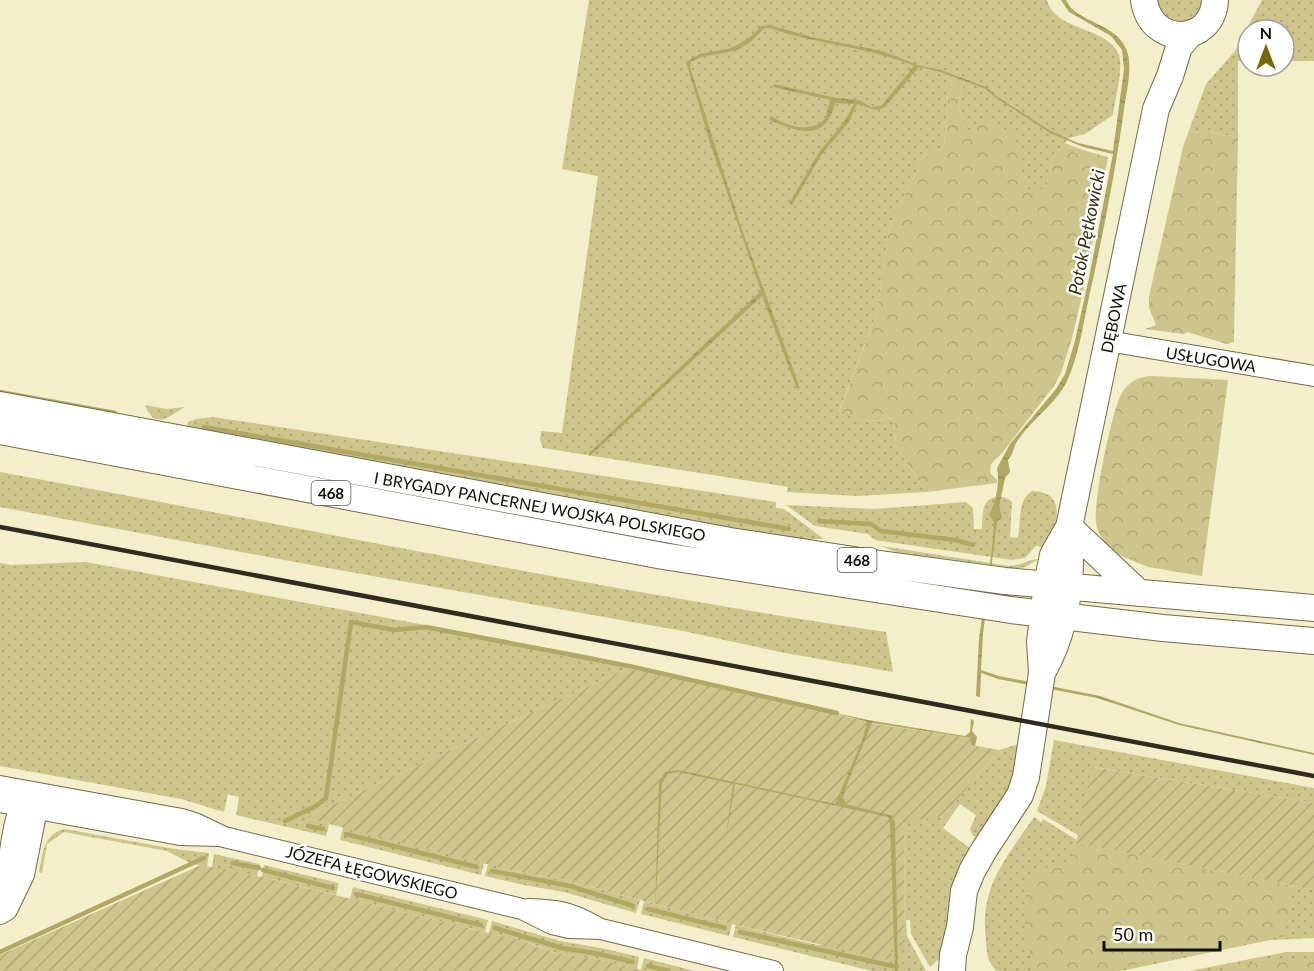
<svg xmlns="http://www.w3.org/2000/svg" width="1314" height="971" viewBox="0 0 1314 971" font-family="Lato,sans-serif">
<style>
.grass{fill:url(#grass-dots)}
.forest{fill:url(#forest-crowns)}
.garden{fill:url(#garden-furrows)}
.water{fill:url(#water-ripples)}
.lines{fill:none;stroke-linecap:round;stroke-linejoin:round}
.stream{stroke:#b1a863;stroke-width:4.5}
.minor-casing{stroke:#706c4c;stroke-width:22}
.major-casing{stroke:#706c4c;stroke-width:28}
.minor{stroke:#fff;stroke-width:20}
.major{stroke:#fff;stroke-width:26}
.rail{stroke:#2d2c1e;stroke-width:4.5}
.labels{text-anchor:middle;dominant-baseline:central;stroke-width:5;stroke-linejoin:round;paint-order:stroke}
.shield{fill:#fff;stroke:#58574f;stroke-width:1.5}
.shield-label{font-size:15px;font-weight:bold;fill:#100f04}
.street-label{font-size:16px;fill:#100f04;stroke:#fff}
.water-label{font-size:18px;font-style:italic;fill:#343011;stroke:#fff}
</style>
<defs>
<pattern id="grass-dots" width="8" height="8" patternUnits="userSpaceOnUse" patternTransform="scale(1.5)"><rect width="8" height="8" fill="#cdc58c"/><path d="M2 2h.1M6 6h.1" fill="none" stroke="#afa877" stroke-width="1.8" stroke-linecap="round"/></pattern>
<pattern id="forest-crowns" width="20" height="18" patternUnits="userSpaceOnUse" patternTransform="scale(1.5)"><rect width="20" height="18" fill="#cdc58c"/><path d="M2 6a3 3 0 1 1 6 0M12 15a3 3 0 1 1 6 0" fill="none" stroke="#afa877"/></pattern>
<pattern id="garden-furrows" width="10" height="10" patternUnits="userSpaceOnUse" patternTransform="scale(1.5)"><rect width="10" height="10" fill="#cdc58c"/><path d="M-1 1l2-2M0 10L10 0M9 11l2-2" fill="none" stroke="#afa877"/></pattern>
<pattern id="water-ripples" width="26" height="14" patternUnits="userSpaceOnUse" patternTransform="scale(1.5)"><rect width="26" height="14" fill="#b1a863"/><path d="M2 4q2-2 4 0t4 0M15 11q2-2 4 0t4 0" fill="none" stroke="#978f54"/></pattern>
</defs>
<rect width="100%" height="100%" fill="#f3efca"/>
<!-- grass -->
<path class="grass" d="M589,0H1047C1055,33 1114,26 1120,59C1122,75 1115,100 1113,115L1085,134L1069,138L1052,159L1046,190L1025,189L966,132L958,104L964,81L956,75L948,93L944,146L922,159L889,229L877,312L839,411L863,422L894,418L896,446L926,492L857,496L787,492L788,487L543,448L540,440L541,431L562,433L598,176L562,169Z
M1155,0H1204C1203,12 1192,24 1180,24C1175,24 1168,20 1164,19Z
M1262,0H1314V61H1284V30H1248V61H1238V137L1209,132L1188,133L1206,84L1235,51Z
M145,405L167,409L185,407C169,416 155,431 145,405Z
M213,417L776,502V508L784,509L824,539H782L195,429L187,425L188,422L196,419Z
M0,472C295,526 589,588 886,632L893,672L780,652L683,631L322,567L0,507Z
M1032,491C1069,492 1056,526 1047,548L1036,546L1025,558L1012,560L875,540L868,534L815,526L786,505L875,509L966,502L973,508L974,529H982C983,516 980,498 998,497C1005,497 1008,498 1012,502L1010,537L1018,538C1021,523 1017,500 1032,491Z
M881,546L1010,566C1021,565 1031,559 1039,559L1025,567L1014,569L901,554Z
M86,562L592,656L628,668L308,816L309,819L329,824L326,836L236,815L239,797L228,794L224,812L181,799L0,766V563L11,565Z
M1054,740L1314,788V803L1093,767L1078,835L1037,811L1046,786Z
M1019,744L1023,745L1010,790L980,837L973,836L970,829L976,815L960,804L943,828L971,849L950,913L941,957L930,967L911,934L910,920H906L907,936L926,971H872L733,937L736,925L817,945L905,946L904,821L944,816L999,750Z
M1034,817L1041,822L1043,819L1077,840L1076,843L1314,890V938L1270,940L1121,971H997C987,962 987,954 986,941C979,887 1005,860 1034,817Z
M343,827L484,863L481,875L340,840Z
M65,829L174,849L209,853L207,867L190,863L167,851L64,832L47,844L42,873L39,872C43,853 43,834 65,829Z
M214,854L260,864L257,876L212,868Z
M488,864L515,871L564,880L640,900L636,913L564,892L524,885L485,876Z
M264,865L339,883L336,895L262,877Z
M353,887L488,920L485,932L350,899Z
M644,901L732,924L729,936L641,914Z
M492,921L560,941L606,949L639,957L637,969L593,958L559,954L532,944L489,933Z
M1286,952H1314V971H1190Z
M644,958L695,971H646L641,970Z"/>
<!-- forest -->
<path class="forest" d="M956,75L964,81L958,104L966,132L989,121L1015,134L1025,189H1046L1052,159L1065,143C1079,149 1093,153 1108,157L1086,279L1072,338L1061,373L1054,386L1002,453L991,464L990,473L997,480V483L926,492L896,446L894,418L863,422L839,412L877,312L889,229L922,159L944,146L948,93Z
M1209,132L1238,137L1234,337V342L1227,344L1187,332L1184,334L1145,329L1156,325L1149,308V296L1183,147L1188,133Z
M1150,376L1228,380L1202,576L1148,567L1112,552L1113,550C1104,543 1098,534 1096,523C1093,504 1112,407 1123,391C1129,382 1139,377 1150,376Z
M1076,843L1293,886L1284,936L1104,971H1036C1022,936 1023,915 1028,879L1054,863L1072,861Z
M1314,960V971H1232V967L1259,963Z"/>
<!-- garden -->
<path class="garden" d="M628,668L806,706L875,724L972,738L971,745L999,750L944,816L904,822L905,946L891,947V961L732,924L564,880L515,871L309,819L308,816Z
M1092,767L1314,803V890L1076,843Z
M201,865L262,877L485,932L519,940L559,954L593,958L646,971H0V955Z"/>
<!-- water -->
<path class="water" d="M1061,0H1066C1077,24 1117,22 1127,51C1133,68 1126,92 1124,110C1115,173 1103,235 1089,297C1083,325 1079,355 1067,381C1056,404 1032,419 1018,440C1013,447 1014,453 1008,460L1010,472L1005,478L999,507L1002,517L997,522L983,634L981,670L999,676L1100,696L1179,723L1314,753V755L1179,725L1097,698L998,679L981,673L980,697L976,696L979,639L992,549L994,522L989,515C996,502 1000,483 997,468L1010,444L1056,389L1065,374L1075,341L1089,278L1113,154L1083,147L1050,133L995,97L986,89L940,72L919,67L885,107C874,114 868,106 857,104L849,122L822,154L792,205L789,204L819,152L844,122L854,104L835,103C825,143 799,132 769,120L771,116C786,126 810,134 825,119L830,100L773,87L774,84L836,98L859,100L871,107L881,106L914,66C868,47 816,44 769,28H765C756,36 746,48 733,51C719,55 703,54 691,62L690,67L741,227L800,388L797,389L762,296L590,456L588,454L761,291L711,146L686,62L700,54L731,48L748,39L762,26L770,25L811,37L882,51L921,66L941,70L986,87L996,96L1051,131L1078,143L1113,151L1124,69L1122,50L1111,36L1069,12Z
M832,712L868,720L965,736L970,732L971,719L974,721L972,731L977,737L975,746L971,745V738L872,723L847,784L843,798L846,804L892,816L895,823L898,971H895L890,823L888,817L735,784L726,837L733,784L678,772L668,774L662,783L655,913L659,782L665,772L677,770L688,772L835,804L862,741L867,722Z"/>
<g class="lines">
<!-- stream -->
<path class="stream" d="M0,392L115,413
M204,427L789,529
M819,521L871,524L881,531L955,540L973,545
M285,821L316,806L326,798L351,622L394,630L426,627L629,666L837,713
M308,826L323,829
M346,834L477,867
M233,863L259,868
M263,870L333,888
M492,871L570,886L633,906
M356,894L481,925
M648,909L725,928
M495,928L562,948L599,954L633,962
M740,932L897,967
M0,952L204,858
M648,966L669,971"/>
<!-- minor casing -->
<g class="minor-casing">
<path id="minor" d="M1108,341L1314,376
M0,786L182,819L197,824L224,837L522,909L552,924L569,928L601,929L773,971
M0,802L180,835L219,836
M0,894C13,864 8,820 27,796
M528,909C559,910 570,912 597,927
M0,914L7,910L24,875L37,809L33,797"/>
</g>
<!-- major casing -->
<g class="major-casing">
<path id="major" d="M1144,0C1150,47 1213,46 1215,0
M0,405L730,541L873,563L1005,581L1314,608
M0,431L663,556L1011,610L1163,628L1314,641
M1069,527L1139,593
M1042,673C1067,629 1073,577 1069,527L1156,109L1170,76L1179,47L1191,33
M952,971L953,955L960,927L964,891L972,871L984,850L1020,795L1026,777L1042,673L1040,642L1047,584L1053,555L1069,527"/>
</g>
<!-- minor -->
<use href="#minor" class="minor"/>
<!-- major -->
<use href="#major" class="major"/>
<!-- rail -->
<path class="rail" d="M0,527L1314,776"/>
</g>
<g class="labels">
<!-- shield labels -->
<g class="shield">
<rect x="311.5" y="481" width="39" height="24" rx="4.5"/>
<rect x="837.5" y="548" width="39" height="24" rx="4.5"/>
</g>
<g class="shield-label">
<text x="331" y="493">468</text>
<text x="857" y="560">468</text>
</g>
<!-- street labels -->
<g class="street-label">
<text transform="translate(1113 318) rotate(-78)">DĘBOWA</text>
<text transform="translate(1211 359) rotate(9)">USŁUGOWA</text>
<text transform="translate(540 506) rotate(10)">I BRYGADY PANCERNEJ WOJSKA POLSKIEGO</text>
<text transform="translate(372 872) rotate(14)">JÓZEFA ŁĘGOWSKIEGO</text>
</g>
<!-- water labels -->
<g class="water-label">
<text transform="translate(1086 232) rotate(-79)">Potok Pętkowicki</text>
</g>
</g>
<!-- north arrow -->
<g transform="translate(1266 48)"><circle r="28" fill="#ffffff" stroke="#9f9f9b" stroke-width="1.5"/>
<path d="M0-4.5L10 22L0 15L-10 22Z" fill="#746800"/>
<text y="-9" font-size="16" font-weight="bold" text-anchor="middle" fill="#100f04">N</text>
</g>
<!-- scale -->
<path d="M1104 941v9h116v-9" fill="none" stroke="#100f04" stroke-width="3"/>
<text x="1113" y="941" font-size="18" fill="#100f04" stroke="#ffffff" stroke-width="4.5" paint-order="stroke">50 m</text>
</svg>
